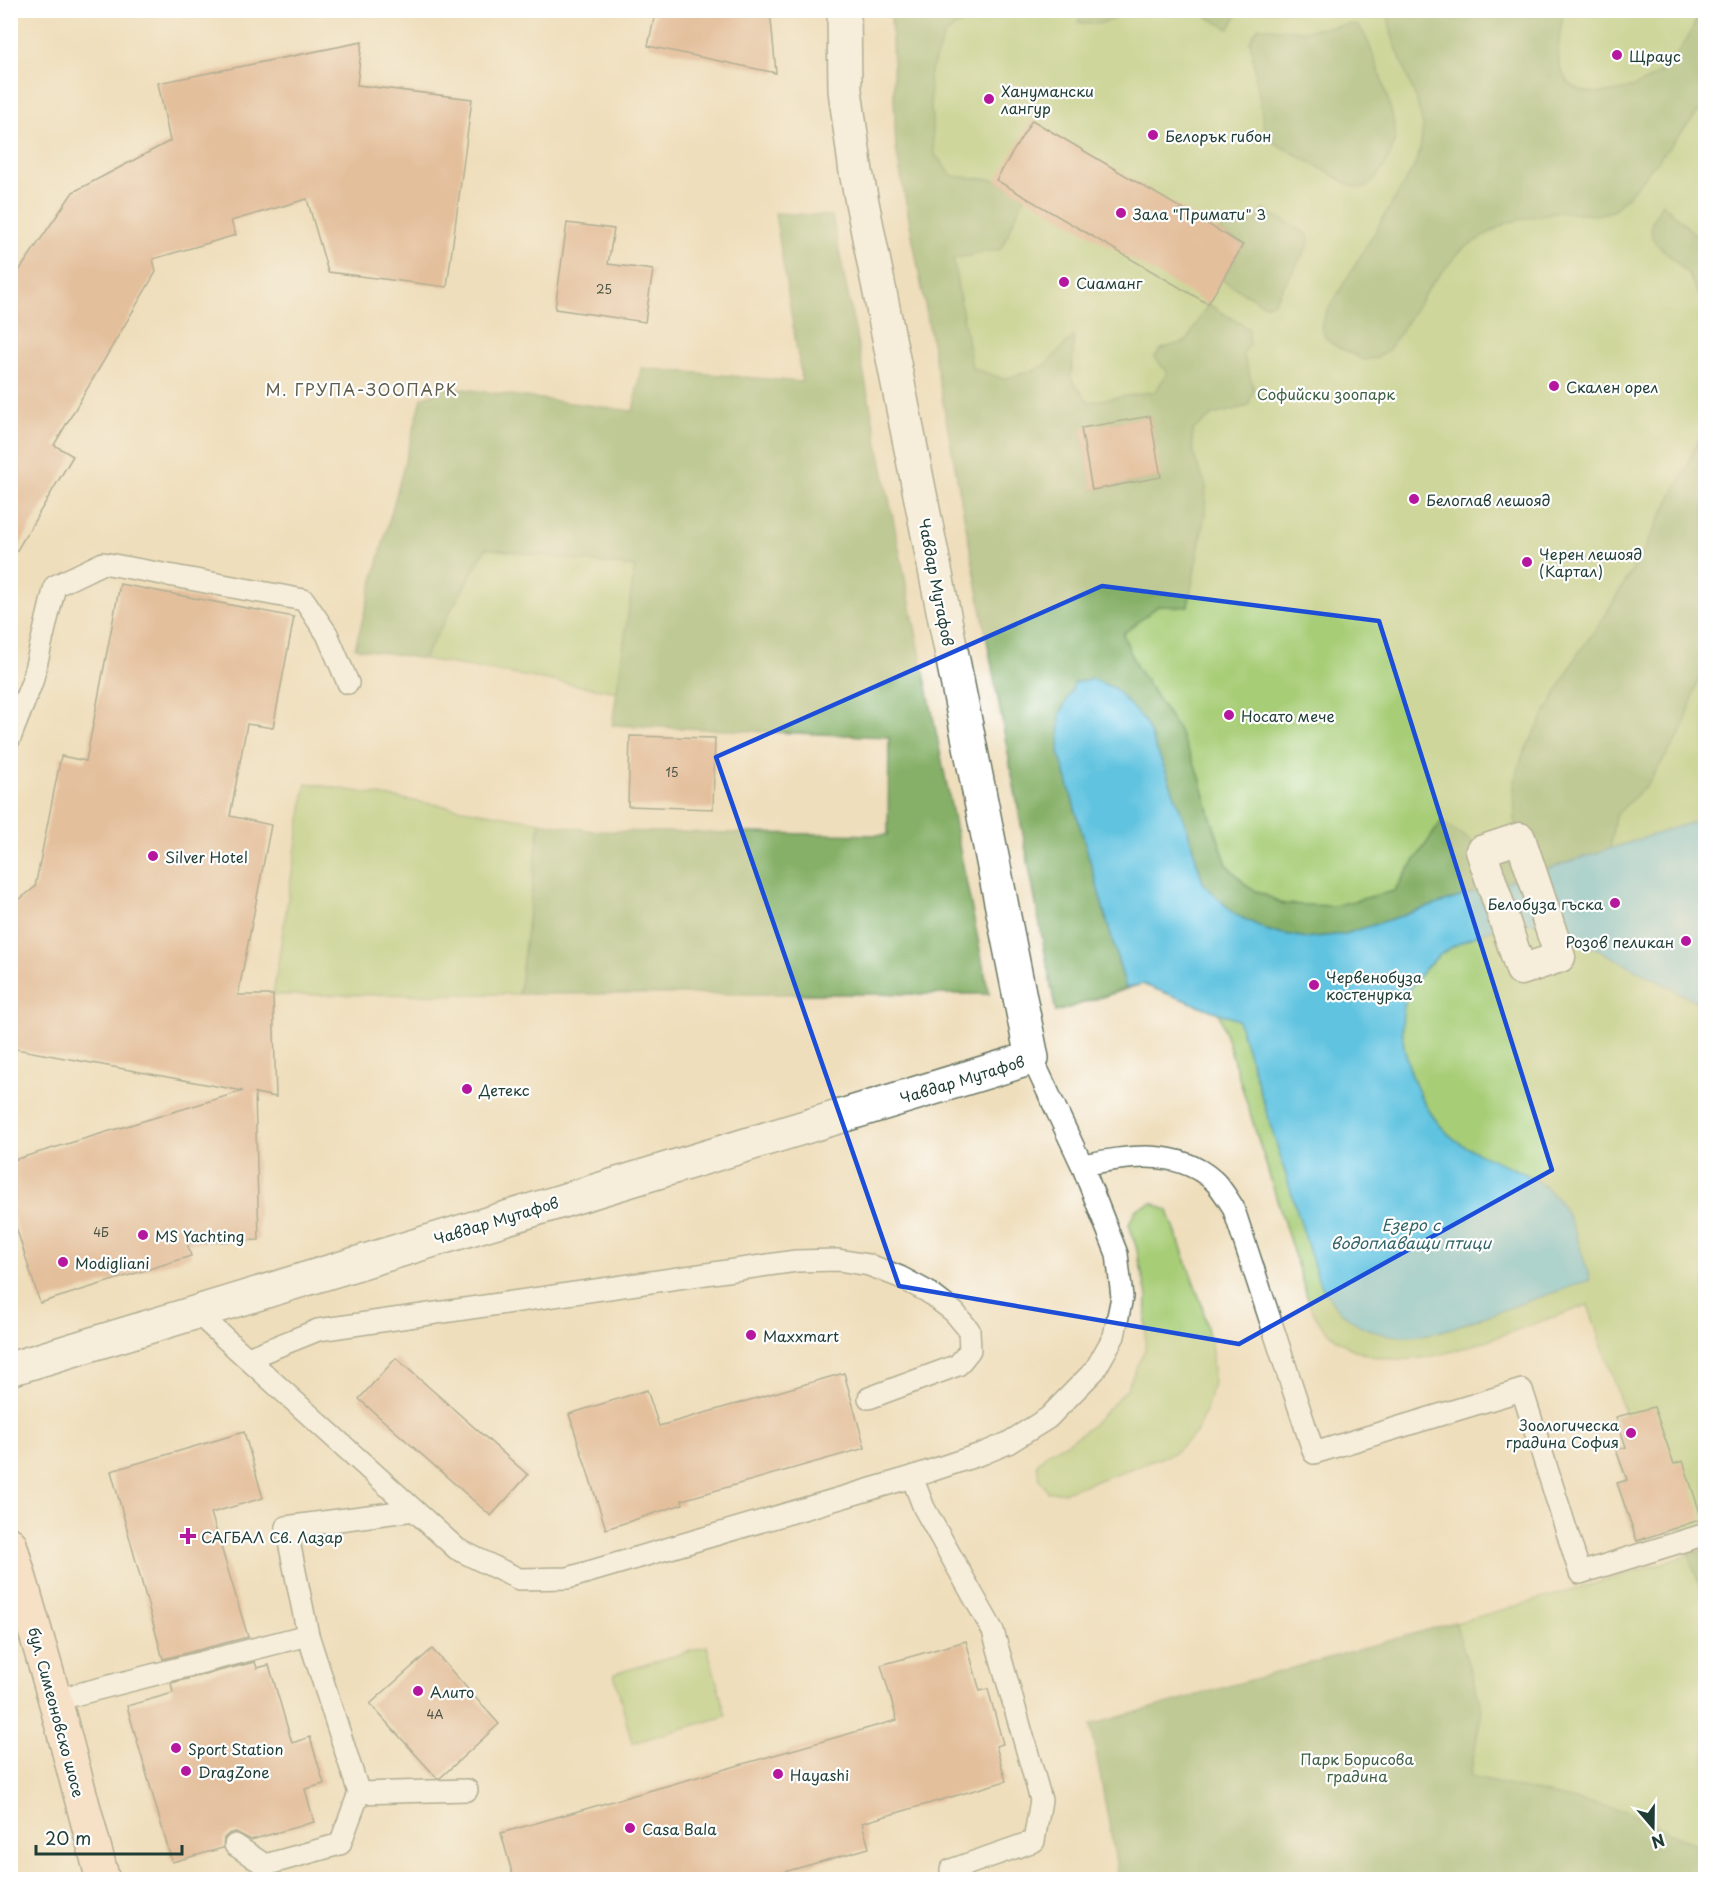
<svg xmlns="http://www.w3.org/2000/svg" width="1716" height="1890" viewBox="0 0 1716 1890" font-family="'Playpen Sans',sans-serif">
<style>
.green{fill:#a8cd77;stroke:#648556;stroke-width:1.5}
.forest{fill:#86b068;stroke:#52764e;stroke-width:1.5;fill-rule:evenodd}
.water{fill:#61c3e0;stroke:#40808a;stroke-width:1.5}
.building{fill:#d79a77}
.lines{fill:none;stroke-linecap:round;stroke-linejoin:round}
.service-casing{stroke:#687564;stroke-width:24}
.pedestrian-casing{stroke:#687564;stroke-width:33}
.minor-casing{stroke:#687564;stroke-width:36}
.secondary-casing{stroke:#687564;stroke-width:36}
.service{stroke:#fff;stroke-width:21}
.pedestrian{stroke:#fff;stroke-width:30}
.minor{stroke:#fff;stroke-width:33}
.secondary{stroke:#fee3d2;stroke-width:33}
.marked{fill:none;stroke:#1d4ed8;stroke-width:4.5;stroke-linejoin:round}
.poi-dot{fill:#b5179e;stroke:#fff;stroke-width:2}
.labels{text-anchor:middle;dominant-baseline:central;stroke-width:4.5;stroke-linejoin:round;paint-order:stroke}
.number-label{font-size:12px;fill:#4d5445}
.poi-label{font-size:15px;fill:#1f3d34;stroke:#fff;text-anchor:start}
.park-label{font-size:15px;fill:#416145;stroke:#fff}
.street-label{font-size:15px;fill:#1f3d34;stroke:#fff}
.neighbourhood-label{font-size:16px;letter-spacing:1.5px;fill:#5f5e4b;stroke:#fff}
.water-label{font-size:16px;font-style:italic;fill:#336568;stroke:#fff}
</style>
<rect width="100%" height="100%" fill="#fff"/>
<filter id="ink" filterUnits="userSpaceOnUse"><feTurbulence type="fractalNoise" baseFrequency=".0167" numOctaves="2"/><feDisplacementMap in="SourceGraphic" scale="12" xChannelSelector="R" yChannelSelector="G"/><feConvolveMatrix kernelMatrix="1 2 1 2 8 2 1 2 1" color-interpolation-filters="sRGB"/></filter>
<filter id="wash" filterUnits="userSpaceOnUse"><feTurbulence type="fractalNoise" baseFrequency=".008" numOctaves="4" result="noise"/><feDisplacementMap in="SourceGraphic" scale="24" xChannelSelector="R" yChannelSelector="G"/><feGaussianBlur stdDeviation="1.35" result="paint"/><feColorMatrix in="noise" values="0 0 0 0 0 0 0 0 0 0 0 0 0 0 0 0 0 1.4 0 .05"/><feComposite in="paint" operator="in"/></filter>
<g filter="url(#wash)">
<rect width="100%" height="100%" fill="#efdebc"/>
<!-- green -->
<path class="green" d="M891,11H1705V1879H1105L1118,1873L1091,1725L1584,1587L1689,1555L1679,1527L1637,1541L1617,1483L1626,1480L1616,1450L1626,1447L1616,1417L1625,1415L1588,1305C1559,1315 1530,1325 1502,1335C1453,1352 1396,1374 1347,1346C1338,1340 1329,1334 1322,1326C1317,1320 1314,1313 1310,1306L1219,1013L1142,984L1056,1012L896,148Z
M486,548L635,567L617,692L423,659Z
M306,783L540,822L519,994L273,995Z
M1153,1203L1168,1211L1202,1305L1212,1350L1213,1382L1207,1407L1196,1433L1174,1453L1065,1492H1048L1039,1479L1037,1464L1048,1452L1067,1443L1090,1427L1126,1390L1145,1349L1147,1295L1136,1246L1129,1224L1136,1209Z
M707,1646L726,1716L632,1743L614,1674Z"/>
<!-- forest -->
<path class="forest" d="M891,11H960L969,20L956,26L944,36L929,76L934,153L952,176L996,180L1025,196L1001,249L953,259L972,368L1004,379L1043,367L1074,336L1071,379L1089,402L1156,391L1167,373L1155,357L1161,349L1187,341L1208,304L1249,329V345L1243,354L1254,390L1248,406L1213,415L1193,430L1192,442L1195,459L1206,486L1205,514L1188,607L1158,606L1123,634L1136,666L1178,729L1199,774L1210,815L1227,865L1248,887L1284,904L1333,906L1394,891L1441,822L1470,840L1481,851L1519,838L1515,819L1514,784L1523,754L1577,655L1603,619L1640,557L1687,467L1705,424V657L1683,730L1647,785L1615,816L1610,849L1345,934L1306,938L1269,931L1234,914L1203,883L1187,828L1166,772L1145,722L1059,752L1126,988L1056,1012L896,148ZM1150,416L1160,478L1092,490L1081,429Z
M1084,11V10L1127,11C1111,21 1097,28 1078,22Z
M1197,11H1239L1229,29Z
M1387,11H1563C1562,29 1553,57 1563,74C1571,89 1586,94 1601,93C1655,90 1682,58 1700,11H1705V104L1629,195L1612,211L1596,215L1555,212L1506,223L1462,249L1430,286L1388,351L1376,358L1364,360L1332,344L1325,337L1321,326L1325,315L1414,167L1420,151L1423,126L1417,102L1392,36Z
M1350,24C1353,25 1356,25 1359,27C1370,37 1397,122 1395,137C1393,156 1379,178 1365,188L1354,187L1266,138L1250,41L1258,27L1303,31Z
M1662,203L1705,244V308L1688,274L1652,239L1651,224Z
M1263,209L1308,235L1309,244L1274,302L1265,305L1222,280L1243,245L1218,230L1255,222Z
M775,213L832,216L989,994H519L540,822L593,831L888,835L889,737L612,725L635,567L486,548L423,659L355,648L422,398L449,387L633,411L641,368L802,382Z
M1705,1550H1706L1705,1601L1689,1555Z
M1455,1622L1482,1709L1470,1777L1626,1811L1705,1850V1879H1105L1118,1873L1091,1725Z"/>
<!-- water -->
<path class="water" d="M1092,679L1114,688L1145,722L1166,772L1187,828L1203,883L1234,914L1269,931L1306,938L1345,934L1696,821L1705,816V1006L1550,924C1517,917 1483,931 1454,946C1437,954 1415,977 1408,994C1389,1037 1420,1116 1457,1141C1488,1163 1530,1167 1555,1197C1575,1219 1581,1253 1590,1280C1558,1291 1526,1302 1494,1313C1476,1319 1456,1328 1437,1332C1384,1344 1343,1329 1318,1279L1238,1020L1142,984L1126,988L1059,752L1060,715L1075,683Z"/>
<g id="blocks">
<!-- building -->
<path class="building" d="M656,10H770L776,73L648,46Z
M362,42L357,85L472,99L447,287L328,272L307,199L231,221L236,235L153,259L156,272L54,445L73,456L10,562V284L73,192L170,141L158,83Z
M1032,120L1243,245L1208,304L996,180Z
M567,223L614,229L608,264L653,270L645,322L555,309Z
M1150,416L1161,477L1092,490L1081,428Z
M120,584L294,617L273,728L247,724L230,816L271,825L238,995H273L276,1097L255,1093L259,1240L187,1243L191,1256L40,1303L10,1208V1161L243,1091L10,1048V907L35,887L61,756L86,761Z
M630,736L715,738L713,809L628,806Z
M396,1358L528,1475L491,1516L359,1399Z
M844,1373L865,1448L682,1500L683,1504L606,1529L569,1414L647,1390L659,1426Z
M1654,1407L1674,1464L1683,1461L1702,1519L1637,1541L1617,1483L1627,1480L1616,1450L1626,1447L1616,1417Z
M244,1432L263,1498L211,1513L248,1637L163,1659L111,1471Z
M966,1641L980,1691L988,1689L1003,1744L996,1746L1006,1781L862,1823L869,1848L756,1880H514L501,1833L897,1720L881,1665Z
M432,1649L499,1724L440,1778H437L370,1704Z
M255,1662L257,1668L269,1665L292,1743L310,1737L324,1784L305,1789L314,1822L251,1840L236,1832L230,1833L224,1838L223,1848L172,1862L127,1706L173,1693L171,1683Z"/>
</g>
</g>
<g filter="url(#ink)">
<use href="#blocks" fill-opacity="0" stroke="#687564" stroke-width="1.5"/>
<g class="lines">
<!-- service casing -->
<g class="service-casing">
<path id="service" d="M10,738L32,682L55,586L103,563L304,600L327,634L348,683
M1082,1165C1126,1157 1176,1147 1213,1180C1221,1187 1227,1198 1233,1207L1314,1453L1522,1390L1580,1573L1706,1534
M195,1311L457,1549L519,1579L568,1578L912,1477L984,1453L1008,1443L1048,1418L1095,1370L1114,1336L1122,1297L1117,1254L1082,1165L1032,1058
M248,1358L318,1330L796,1261L838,1260L869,1265L900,1277L928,1292L954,1312L969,1330L970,1350L958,1365L869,1398
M912,1477L924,1508L993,1631L1041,1800L1034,1841L951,1870
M308,1635L286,1527L414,1510
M55,1700L308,1635L359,1793L467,1790
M235,1845L265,1865L340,1844L359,1793"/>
</g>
<!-- pedestrian casing -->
<g class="pedestrian-casing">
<path id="pedestrian" d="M1520,838L1560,957L1521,970L1481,851Z"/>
</g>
<!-- minor casing -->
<g class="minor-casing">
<path id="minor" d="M10,1369L1032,1058L856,172L845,90L844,10"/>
</g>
<!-- secondary casing -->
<g class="secondary-casing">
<path id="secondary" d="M10,1544L55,1700L103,1880"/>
</g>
<!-- service -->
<use href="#service" class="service"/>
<!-- pedestrian -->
<use href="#pedestrian" class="pedestrian"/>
<!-- minor -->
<use href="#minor" class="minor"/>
<!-- secondary -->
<use href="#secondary" class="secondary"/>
</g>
</g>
<!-- marked area -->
<path d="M0 0H1716V1890H0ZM1102,586L1379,621L1552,1170L1239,1344L899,1286L716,757Z" fill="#efdebc" fill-opacity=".55" fill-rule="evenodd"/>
<path class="marked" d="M1102,586L1379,621L1552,1170L1239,1344L899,1286L716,757Z"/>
<!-- markers -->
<g class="poi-dot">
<circle cx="1617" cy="55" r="6"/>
<circle cx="989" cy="99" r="6"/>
<circle cx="1153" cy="135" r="6"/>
<circle cx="1121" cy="213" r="6"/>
<circle cx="1064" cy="282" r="6"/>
<circle cx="1554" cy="386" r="6"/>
<circle cx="1414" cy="499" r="6"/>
<circle cx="1527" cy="562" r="6"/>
<circle cx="1229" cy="715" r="6"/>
<circle cx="153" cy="856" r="6"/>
<circle cx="1615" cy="903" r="6"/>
<circle cx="1686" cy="941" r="6"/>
<circle cx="1314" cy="985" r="6"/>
<circle cx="467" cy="1089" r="6"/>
<circle cx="143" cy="1235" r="6"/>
<circle cx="63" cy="1262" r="6"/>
<circle cx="751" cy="1335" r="6"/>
<circle cx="1631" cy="1433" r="6"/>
<path d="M185 1527h6v6h6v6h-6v6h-6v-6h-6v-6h6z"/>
<circle cx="418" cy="1691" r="6"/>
<circle cx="176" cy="1748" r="6"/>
<circle cx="186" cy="1771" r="6"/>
<circle cx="778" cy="1774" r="6"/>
<circle cx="630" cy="1828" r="6"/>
</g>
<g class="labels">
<!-- number labels -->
<g class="number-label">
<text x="604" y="289">25</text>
<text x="672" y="772">15</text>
<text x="101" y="1232">4Б</text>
<text x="435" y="1714">4А</text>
</g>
<!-- poi labels -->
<g class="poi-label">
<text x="1629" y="55">Щраус</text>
<text x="1001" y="90">Ханумански<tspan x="1001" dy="17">лангур</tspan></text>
<text x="1165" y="135">Белорък гибон</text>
<text x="1133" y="213">Зала "Примати" 3</text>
<text x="1076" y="282">Сиаманг</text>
<text x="1566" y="386">Скален орел</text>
<text x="1426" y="499">Белоглав лешояд</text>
<text x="1539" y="553">Черен лешояд<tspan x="1539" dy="17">(Картал)</tspan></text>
<text x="1241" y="715">Носато мече</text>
<text x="165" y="856">Silver Hotel</text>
<text x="1603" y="903" text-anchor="end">Белобуза гъска</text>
<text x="1674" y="941" text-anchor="end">Розов пеликан</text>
<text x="1326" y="976">Червенобуза<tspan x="1326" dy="17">костенурка</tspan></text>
<text x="479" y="1089">Детекс</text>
<text x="155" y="1235">MS Yachting</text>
<text x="75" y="1262">Modigliani</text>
<text x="763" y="1335">Maxxmart</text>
<text x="1619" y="1424" text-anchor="end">Зоологическа<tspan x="1619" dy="17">градина София</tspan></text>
<text x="201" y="1536">САГБАЛ Св. Лазар</text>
<text x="430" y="1691">Алито</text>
<text x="188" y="1748">Sport Station</text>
<text x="198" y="1771">DragZone</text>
<text x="790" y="1774">Hayashi</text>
<text x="642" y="1828">Casa Bala</text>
</g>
<!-- park labels -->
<g class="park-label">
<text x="1326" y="393">Софийски зоопарк</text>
<text x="1357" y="1758">Парк Борисова<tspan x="1357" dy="17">градина</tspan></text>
</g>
<!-- street labels -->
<g class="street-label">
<text transform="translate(937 582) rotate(79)">Чавдар Мутафов</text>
<text transform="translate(962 1079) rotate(-17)">Чавдар Мутафов</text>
<text transform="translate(496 1220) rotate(-17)">Чавдар Мутафов</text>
<text transform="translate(57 1712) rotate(75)">бул. Симеоновско шосе</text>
</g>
<!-- neighbourhood labels -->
<g class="neighbourhood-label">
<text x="362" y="389">М. ГРУПА-ЗООПАРК</text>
</g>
<!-- water labels -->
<g class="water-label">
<text x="1411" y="1224">Езеро с<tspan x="1411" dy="18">водоплаващи птици</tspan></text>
</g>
</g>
<!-- margin -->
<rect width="1716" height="1890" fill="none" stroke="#fff" stroke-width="36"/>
<!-- north arrow -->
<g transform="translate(1653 1827) rotate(160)" stroke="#ffffff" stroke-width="4.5" paint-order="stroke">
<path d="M0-4.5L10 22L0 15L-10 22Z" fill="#1f3d34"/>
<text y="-9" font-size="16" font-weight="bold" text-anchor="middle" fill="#1f3d34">N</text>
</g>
<!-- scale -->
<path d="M36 1845v9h146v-9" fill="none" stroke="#1f3d34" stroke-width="3"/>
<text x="45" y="1845" font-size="18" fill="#1f3d34" stroke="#ffffff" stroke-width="4.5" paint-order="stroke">20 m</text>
</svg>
